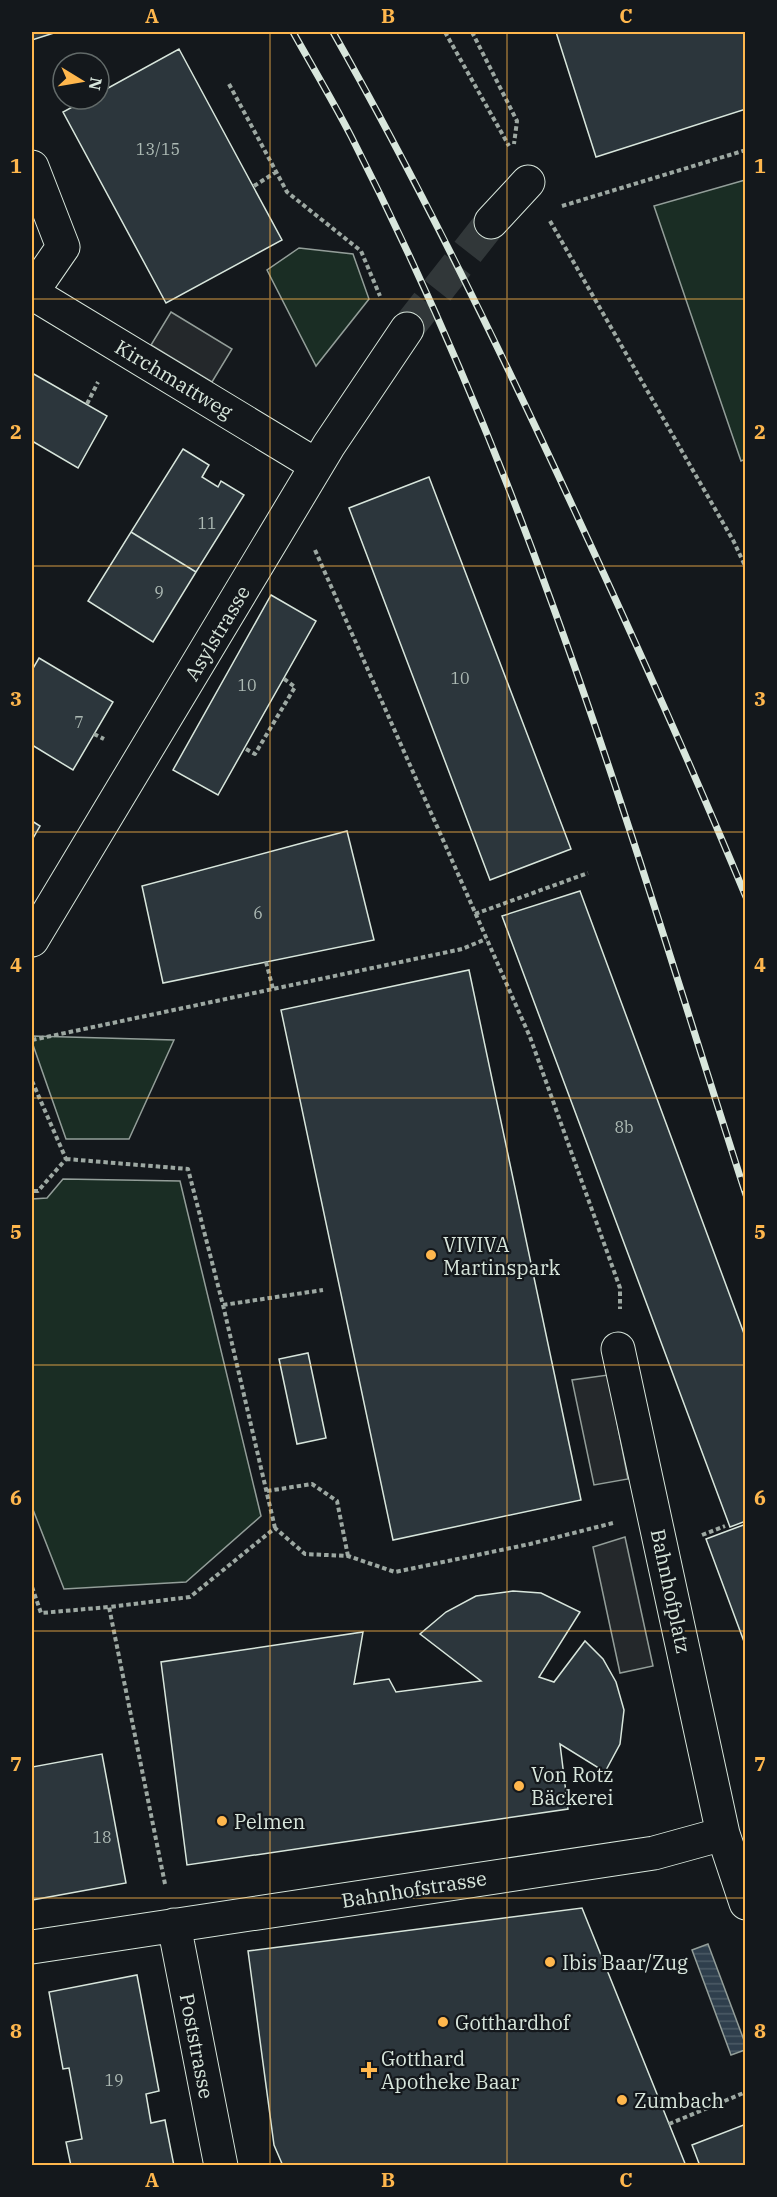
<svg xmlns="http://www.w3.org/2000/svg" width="777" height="2197" viewBox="0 0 777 2197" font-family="'IBM Plex Serif',serif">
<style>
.green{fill:#1a2d24;stroke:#939e99;stroke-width:1.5}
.parking{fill:#24282b;stroke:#939e99;stroke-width:1.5}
.water{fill:url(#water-rules);stroke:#939e99;stroke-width:1.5}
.building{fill:#2c363c;stroke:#d8e6dc;stroke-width:1.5}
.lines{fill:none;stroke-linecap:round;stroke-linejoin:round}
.street-tunnel{stroke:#313739;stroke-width:33;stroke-dasharray:33 16;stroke-linecap:butt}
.street-casing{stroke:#d8e6dc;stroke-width:35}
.path{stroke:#9da8a2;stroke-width:4;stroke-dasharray:4.5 3;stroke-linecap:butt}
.street{stroke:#14181c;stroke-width:33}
.rail-casing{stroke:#d8e6dc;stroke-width:7}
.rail{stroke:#14181c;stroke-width:4.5;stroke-dasharray:14;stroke-linecap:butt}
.grid{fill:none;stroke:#ffb74d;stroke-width:1.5;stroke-opacity:0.55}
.poi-dot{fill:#ffb74d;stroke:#14181c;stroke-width:2}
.labels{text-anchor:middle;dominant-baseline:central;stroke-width:4.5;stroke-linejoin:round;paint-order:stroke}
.number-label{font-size:16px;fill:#adbab4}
.street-label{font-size:20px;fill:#d8e6dc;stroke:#14181c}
.poi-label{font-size:20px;fill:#d8e6dc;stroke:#14181c;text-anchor:start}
.neatline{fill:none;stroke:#ffb74d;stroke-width:2}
.grid-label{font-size:20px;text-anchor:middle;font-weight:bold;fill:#ffb74d}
</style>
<defs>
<pattern id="water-rules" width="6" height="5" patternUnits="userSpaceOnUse" patternTransform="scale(1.5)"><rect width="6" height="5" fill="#2f3f4d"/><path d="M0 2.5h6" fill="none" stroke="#4c5b66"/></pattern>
</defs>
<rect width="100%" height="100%" fill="#14181c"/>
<!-- green -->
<path class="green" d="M745,180L746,459L741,461L654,206Z
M299,248L353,254L369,299L316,366L267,270Z
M32,1036L174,1040L129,1139H66L32,1042Z
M63,1179L180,1181L261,1516L186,1582L64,1589L32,1507V1199L47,1198Z"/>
<!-- parking -->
<path class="parking" d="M171,312L232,349L212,382L151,345Z
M608,1375L628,1479L594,1485L572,1380Z
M625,1537L653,1666L620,1673L593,1547Z"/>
<!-- water -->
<path class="water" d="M708,1944L745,2043V2050L731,2055L692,1950Z"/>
<!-- building -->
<path class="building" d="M32,32H57L32,40Z
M556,32H746V109L596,157Z
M179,49L282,240L166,303L63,112L87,99H99V93Z
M32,373L107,416L78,468L32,441Z
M183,449L209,465L202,477L218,487L221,481L244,495L196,572L131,532Z
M429,477L571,849L490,880L349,508Z
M131,532L196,572L153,642L88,601Z
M271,595L316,621L218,795L173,770Z
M39,658L113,702L73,770L32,745V670Z
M32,821L40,826L32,840Z
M347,831L374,940L163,983L142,886Z
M580,891L746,1339V1521L730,1527L502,916Z
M469,970L581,1500L393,1540L281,1010Z
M308,1353L326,1438L297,1444L279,1359Z
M746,1524V1647L706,1539Z
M513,1591L541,1593L580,1612L539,1677L554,1682L585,1641L603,1659L616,1682L624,1710L620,1744L605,1772L560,1744L568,1809L187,1865L161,1662L363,1632L354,1684L389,1679L396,1692L481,1681L420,1634L446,1612L476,1596Z
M102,1754L126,1883L32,1900V1767Z
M582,1908L686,2166H283L274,2145L248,1951Z
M137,1975L159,2091L146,2094L151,2123L165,2120L174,2166H71L66,2142L82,2139L69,2068L63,2069L49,1992Z
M746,2124V2166H700L692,2145Z"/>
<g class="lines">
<!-- street-tunnel -->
<path class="street-tunnel" d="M407,329L491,222"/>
<!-- street casing -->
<g class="street-casing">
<path id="street" d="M32,167L63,247L32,292
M491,222L528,182
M32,293L316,465
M32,940L329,445L407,329
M618,1349L723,1834L746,1903
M174,1925L221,2166
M32,1947L654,1853L723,1834"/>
</g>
<!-- path -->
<path class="path" d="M445,32L509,146
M472,32L517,121L514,144
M229,84L287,192L361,251L380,296
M254,186L276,172
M562,206L746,150
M550,221L734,542L746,568
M87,404L98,382
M315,550L530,1037L620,1288V1309
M94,734L104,739
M246,749L255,754L295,687L283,678
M475,914L588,873
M266,962L273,989
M32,1040L462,949L486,939
M32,1081L66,1159L38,1191H32
M66,1159L188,1169L223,1305L275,1528
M223,1305L323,1290
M267,1491L312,1484L337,1501L348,1556
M702,1535L725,1526
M32,1587L41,1613L109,1607
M165,1884L109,1607L190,1597L275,1528L305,1554L348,1556L395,1572L530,1544L613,1523
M669,2124L746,2092"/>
<!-- street -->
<use href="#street" class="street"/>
<!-- rail casing -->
<g class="rail-casing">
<path id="rail" d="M293,32C312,66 333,101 351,136C427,285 493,440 550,598C622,795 682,996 746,1195
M333,32C422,189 502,353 578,518C636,643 693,769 746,897"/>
</g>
<!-- rail -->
<use href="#rail" class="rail"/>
</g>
<!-- grid -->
<path class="grid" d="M270,32V2166M507,32V2166M32,299H746M32,566H746M32,832H746M32,1098H746M32,1365H746M32,1631H746M32,1898H746"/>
<!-- markers -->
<g class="poi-dot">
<circle cx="431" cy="1255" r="6"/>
<circle cx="519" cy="1786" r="6"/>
<circle cx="222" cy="1821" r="6"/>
<circle cx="550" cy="1962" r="6"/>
<circle cx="443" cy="2022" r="6"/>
<path d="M366 2061h6v6h6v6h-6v6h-6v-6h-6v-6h6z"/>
<circle cx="622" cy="2100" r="6"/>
</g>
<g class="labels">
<!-- number labels -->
<g class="number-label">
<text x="158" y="149">13/15</text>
<text x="207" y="523">11</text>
<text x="159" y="592">9</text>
<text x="460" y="678">10</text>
<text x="247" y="685">10</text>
<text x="79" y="722">7</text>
<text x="258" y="913">6</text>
<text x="624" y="1127">8b</text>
<text x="102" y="1837">18</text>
<text x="114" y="2080">19</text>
</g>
<!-- street labels -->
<g class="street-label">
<text transform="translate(174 379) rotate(31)">Kirchmattweg</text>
<text transform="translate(217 633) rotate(-59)">Asylstrasse</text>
<text transform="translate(671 1591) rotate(78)">Bahnhofplatz</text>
<text transform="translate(414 1889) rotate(-9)">Bahnhofstrasse</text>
<text transform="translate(197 2046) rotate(79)">Poststrasse</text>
</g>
<!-- poi labels -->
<g class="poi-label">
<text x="443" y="1244">VIVIVA<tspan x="443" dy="23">Martinspark</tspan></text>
<text x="531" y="1774">Von Rotz<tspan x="531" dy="23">Bäckerei</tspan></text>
<text x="234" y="1821">Pelmen</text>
<text x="562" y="1962">Ibis Baar/Zug</text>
<text x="455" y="2022">Gotthardhof</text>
<text x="381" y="2058">Gotthard<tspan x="381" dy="23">Apotheke Baar</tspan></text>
<text x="634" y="2100">Zumbach</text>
</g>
</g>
<!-- border -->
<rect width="777" height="2197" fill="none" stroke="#14181c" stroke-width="66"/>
<!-- north arrow -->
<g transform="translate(81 81) rotate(101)"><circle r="28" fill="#14181c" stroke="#626a69" stroke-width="1.5"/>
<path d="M0-4.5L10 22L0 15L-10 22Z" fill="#ffb74d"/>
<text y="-9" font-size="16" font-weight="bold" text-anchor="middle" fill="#d8e6dc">N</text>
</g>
<rect x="33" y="33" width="711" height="2131" class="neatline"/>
<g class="grid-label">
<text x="152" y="23">A</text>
<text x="388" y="23">B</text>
<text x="626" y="23">C</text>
<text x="16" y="173">1</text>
<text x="760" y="173">1</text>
<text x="16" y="439">2</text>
<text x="760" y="439">2</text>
<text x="16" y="706">3</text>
<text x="760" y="706">3</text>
<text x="16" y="972">4</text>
<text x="760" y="972">4</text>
<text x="16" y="1239">5</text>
<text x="760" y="1239">5</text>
<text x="16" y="1505">6</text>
<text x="760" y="1505">6</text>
<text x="16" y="1771">7</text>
<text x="760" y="1771">7</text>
<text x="16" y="2038">8</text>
<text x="760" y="2038">8</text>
<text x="152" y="2187">A</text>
<text x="388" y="2187">B</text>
<text x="626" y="2187">C</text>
</g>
</svg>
